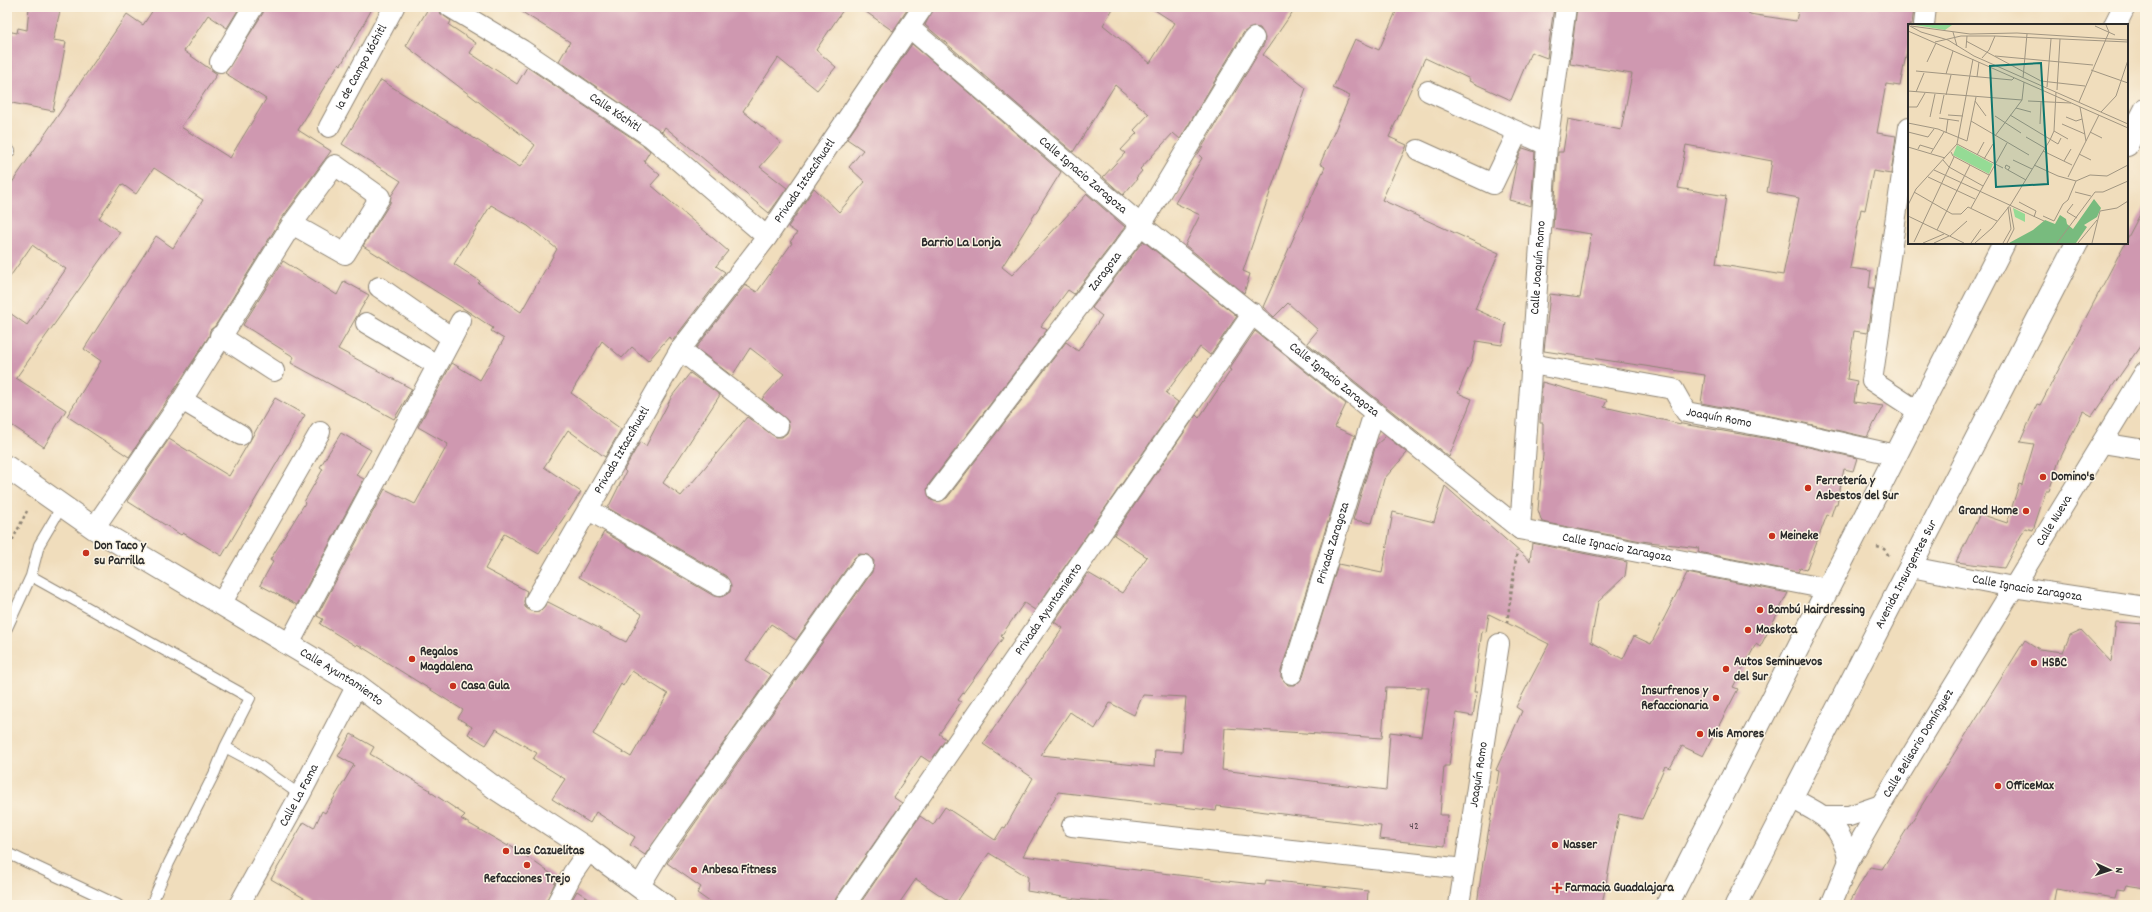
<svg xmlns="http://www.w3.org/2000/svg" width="2152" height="912" viewBox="0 0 2152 912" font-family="Dekko,sans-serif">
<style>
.building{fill:#cf98b0;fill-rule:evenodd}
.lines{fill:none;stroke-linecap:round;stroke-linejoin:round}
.lane-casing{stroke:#8e8474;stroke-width:12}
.street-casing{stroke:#8e8474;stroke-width:22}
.secondary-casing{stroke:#8e8474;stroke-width:24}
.path{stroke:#8e8474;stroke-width:2.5;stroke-dasharray:3 3;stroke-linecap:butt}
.lane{stroke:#fff;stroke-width:10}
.street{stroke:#fff;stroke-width:20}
.secondary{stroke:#fff;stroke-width:22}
.poi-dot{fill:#c8321e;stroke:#fcf5e5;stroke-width:1.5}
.labels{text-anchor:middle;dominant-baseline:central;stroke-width:3;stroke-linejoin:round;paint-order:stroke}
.number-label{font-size:11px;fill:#54464c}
.street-label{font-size:13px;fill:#2b2b2b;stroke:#fcf5e5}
.poi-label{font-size:13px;font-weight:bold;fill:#2b2b2b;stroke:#fcf5e5;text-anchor:start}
.neighbourhood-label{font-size:14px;font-weight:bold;fill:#2b2b2b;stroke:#fcf5e5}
.inset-road{fill:none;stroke:#a19682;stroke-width:1}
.view{fill:#0f766e;fill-opacity:0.15;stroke:#0f766e;stroke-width:2}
.inset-edge{fill:none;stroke:#2b2b2b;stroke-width:2}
</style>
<rect width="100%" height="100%" fill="#fcf5e5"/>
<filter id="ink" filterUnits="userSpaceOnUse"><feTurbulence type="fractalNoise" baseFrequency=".025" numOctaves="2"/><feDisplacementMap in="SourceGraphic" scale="8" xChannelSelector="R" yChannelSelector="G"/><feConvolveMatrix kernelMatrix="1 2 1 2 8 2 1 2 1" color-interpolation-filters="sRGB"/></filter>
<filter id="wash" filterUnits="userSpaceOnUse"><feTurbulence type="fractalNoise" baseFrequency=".012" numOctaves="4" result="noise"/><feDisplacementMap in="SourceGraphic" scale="16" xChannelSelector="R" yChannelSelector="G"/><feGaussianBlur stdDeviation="0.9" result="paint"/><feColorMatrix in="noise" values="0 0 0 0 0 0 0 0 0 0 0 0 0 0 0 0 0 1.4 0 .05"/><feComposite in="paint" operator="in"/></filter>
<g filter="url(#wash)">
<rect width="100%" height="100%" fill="#f0ddbc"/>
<g id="blocks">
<!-- building -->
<path class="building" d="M29,7H61L53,40L66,42L53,111L7,102V31L17,33L18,28L27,30Z
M155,7H240L227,28L208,15L184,51L217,74L181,127L230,158L266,99L225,73L263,13L264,7H373L341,65L339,63L298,130L331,151L282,218L215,326L210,330L209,336L175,389L129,457L67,416L101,361L84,349L156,236L173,248L203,200L154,168L136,194L122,184L99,218L120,232L16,378L66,410L44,447L7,422V311L27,325L66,269L32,245L7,281V190L127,14L143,25Z
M429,7H439L440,13L451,21L449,25L476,43L470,53L517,84L527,67L644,146L650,151L644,161L660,175L651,185L728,251L716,266L725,272L673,340L669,337L648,361L632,347L622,358L602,341L571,393L621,429L605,457L568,430L544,467L581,492L539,554L504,534L485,569L527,591L524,601L525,607L530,611H540L548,602L626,642L642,614L579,577L604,532L714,596L720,597L730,592L731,586L726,576L608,508L626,472L624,470L640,442L646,446L672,396L690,373L720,395L663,483L681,496L747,417L776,437H782L787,433L789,427L788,421L762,399L784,374L750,348L732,376L696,348L745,285L757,292L792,243L790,242L797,233L788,227L814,188L839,212L865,182L849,167L863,150L847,139L912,44L1061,172L1002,267L1012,275L1087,194L1125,227L1074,294L1068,290L1041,326L1047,330L929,484L927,490L931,500L937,502L947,498L1066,342L1078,351L1102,316L1092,308L1143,241L1237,316L1210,355L1200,347L1166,393L1178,402L1035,610L1024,603L1001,636L1003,638L958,700L961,702L939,734L946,739L930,762L921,756L893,797L902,803L836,898L834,905H714L697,893L701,887L667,863L872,572L874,561L869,555L859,554L854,558L796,640L771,624L746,660L771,675L645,855L630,845L635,837L596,812L590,823L552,799L565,779L533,759L537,753L496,729L486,745L468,734L472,727L458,718L463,710L383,660L357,644L356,646L320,624L323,619L317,616L385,489L415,504L448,444L418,427L452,363L480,380L504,339L491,331L493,328L469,312L363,246L390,203L391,196L401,181L342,144L381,80L520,167L535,145L406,46ZM491,205L528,226L557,249L521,312L478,283L480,281L454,264ZM632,671L668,694L631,757L593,734L621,684L623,686Z
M514,7H845L816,50L836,67L817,90L778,58L743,111L781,143L760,167L787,188L769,213L665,127L662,132L559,61L570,42Z
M859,7H909L893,31Z
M934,7H1114L1103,25L1150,63L1175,23L1150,7H1296L1263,55L1306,88L1243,271L1250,274L1244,293L1185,245L1200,215L1175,203L1202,158L1198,154L1264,44L1265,38L1260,28L1254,27L1244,32L1180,139L1173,133L1140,169L1142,171L1136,178L1137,179L1123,195L1103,177L1125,153L1121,150L1137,133L1134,130L1149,114L1115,85L1073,152L925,25Z
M1398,7H1554L1547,58L1531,52L1511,100L1469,81L1470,79L1425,58L1389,137L1407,145L1382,200L1499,253L1475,309L1506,323L1502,345L1476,341L1472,360L1458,393L1472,399L1449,457L1307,343L1318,330L1288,303L1274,317L1263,307L1325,167L1320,164L1350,96L1333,88L1355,39L1379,50Z
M1577,7H1737L1749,10V14L1796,21L1799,7H1914L1912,25H1909V40L1900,86L1886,84L1877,133L1896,136L1891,174L1873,171L1865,210L1861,209L1850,268L1871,271L1869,288H1874L1867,333L1854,331L1847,379L1857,381L1854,402L1883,406L1867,437L1786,419L1701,403L1705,375L1544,351L1550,294L1580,298L1591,234L1553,228L1558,152H1563L1568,119L1621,130L1632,74L1570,64ZM1686,145L1772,161L1767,192L1799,198L1783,275L1716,264L1726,196L1678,188Z
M1523,148L1535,152L1531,206L1509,200L1517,160Z
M2145,205V339L2092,416L2083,411L2059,461L2049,491H2046L2033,530L2025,528L2004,568L1956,562L1980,514L2007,523L2019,484L2022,485L2034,444L2020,442L2037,404L2040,405L2125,243H2127V239Z
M283,261L337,295L344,281L369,295L338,349L412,389L394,419L291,363L294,357L243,325Z
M1255,331L1346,404L1335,427L1355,436L1281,671V677L1288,685H1295L1303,677L1338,564L1382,573L1393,512L1434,522L1445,486L1530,561L1532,543L1627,562L1625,576L1598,602L1591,642L1623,659L1634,636L1651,644L1687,573L1788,593L1760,647L1756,644L1733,687L1738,689L1703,756L1682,746L1670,768L1665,766L1642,819L1619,814L1602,905H1477L1482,868L1499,771L1496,770L1522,711L1516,707L1549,644L1489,614L1486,632L1482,631L1474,692H1477L1473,716L1456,713L1449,766H1444L1440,815H1448L1445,846L1379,839L1381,826L1217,806L1216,811L1058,792L1023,856L1235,882L1265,885L1266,880L1368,891L1367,905H1139L1075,899L1027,891L1028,877L989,853L955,905L916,879L898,905H859L920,816L933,825L945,807L995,840L1003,827L1005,828L1033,778L983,744L1063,628L1054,622L1088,573L1122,593L1147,557L1114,535L1196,415L1199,418L1231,370L1229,369ZM1386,687L1429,688L1421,736L1390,732L1386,790L1222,770L1225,728L1382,738ZM1143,695L1186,697L1182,752L1155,750L1154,767L1041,755L1070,712L1095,729L1110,703L1134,715Z
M1542,382L1607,400L1604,407L1676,423L1782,441L1857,458L1853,471L1844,469L1837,504H1835L1831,516L1827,515L1806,570L1800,568L1798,572L1698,552L1699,548L1641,541L1542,522L1538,510L1543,454V423H1540Z
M275,398L305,415L222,556L183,533L181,535L127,501L169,439L229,476Z
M341,433L371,450L356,475L364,479L297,605L260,585L273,562L270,560L305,503L304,502L323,469L320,467Z
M1386,436L1407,453L1384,479L1372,523L1353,520L1376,445Z
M2116,622L2145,624V888L2126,885L2124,890L2117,889L2115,898L2056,889L2053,905H1848L1870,867L1882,869L2025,640L2039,649L2063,652L2070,635L2081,630L2111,662Z
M351,734L374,747L370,754L430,790L429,791L465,815L461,819L508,846L509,844L557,878L545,905H316L271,879L304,822L314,828L322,811L325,813L354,765L338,756Z
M577,891L598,905H569Z"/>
</g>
</g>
<g filter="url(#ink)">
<use href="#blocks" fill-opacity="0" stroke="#8e8474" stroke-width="1"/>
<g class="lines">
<!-- lane casing -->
<g class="lane-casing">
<path id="lane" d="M7,149L10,151
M31,576L250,698L225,747L215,772L169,863L151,905
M7,628L31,576L39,545L62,506
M225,747L257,764L300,795
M7,853L118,905"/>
</g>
<!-- street casing -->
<g class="street-casing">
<g id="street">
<path id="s1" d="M450,7L522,50L651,137L767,237"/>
<path d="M1924,25L1926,7"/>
<path id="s2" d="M910,28L1141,225L1520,529L1828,589"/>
<path d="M220,62L253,7"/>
<path d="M1428,91L1547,145"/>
<path id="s3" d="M329,127L394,7"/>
<path d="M1909,127L1872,381L1919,412"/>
<path d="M1418,150L1493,184L1518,132"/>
<path d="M379,287L452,338"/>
<path d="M366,323L437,365"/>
<path d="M220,336L274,371"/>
<path d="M680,350L778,426"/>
<path id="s4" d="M1531,364L1673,389L1686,412L1784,430L1896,455"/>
<path d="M182,400L241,435"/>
<path d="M2102,443L2145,450"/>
<path id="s5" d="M938,491L1141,225L1254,38"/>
<path d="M589,510L720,586"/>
<path d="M94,528L182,400L292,224L335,165L380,197L345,254L292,224"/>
<path id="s6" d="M1520,529L1547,145L1566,7"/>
<path id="s7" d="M1911,567L2013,587L2145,607"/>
<path id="s8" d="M535,601L680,350L767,237L923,7"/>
<path d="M221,604L320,432"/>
<path d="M289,644L461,321"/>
<path id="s9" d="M1292,674L1374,413"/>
<path d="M1791,798C1825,816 1840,822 1849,861"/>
<path d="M1824,816H1849L1881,805"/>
<path d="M1072,826L1464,869"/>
<path d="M639,887L660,852L863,565"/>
<path id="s10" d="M239,905L300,795L357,685"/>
<path d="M556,905L573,873L589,850"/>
<path id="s11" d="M845,905L1253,313"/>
<path id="s12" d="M1459,905L1499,644"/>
<path id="s13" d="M1831,905L1849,861L1881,805L2145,372"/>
</g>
</g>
<!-- secondary casing -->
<g class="secondary-casing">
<g id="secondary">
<path d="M2115,25L2124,7"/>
<path d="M2127,145L2145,110"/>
<path id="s14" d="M7,467L94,528L357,685L495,788L589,850L664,905"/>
<path d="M1667,905L2004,243"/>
<path id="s15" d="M1736,905L2077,243"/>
</g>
</g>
<!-- path -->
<path class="path" d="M1877,547L1884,549L1889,556
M7,551L27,511
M1507,623L1517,551"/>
<!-- lane -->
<use href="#lane" class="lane"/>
<!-- street -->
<use href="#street" class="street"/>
<!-- secondary -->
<use href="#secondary" class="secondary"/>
</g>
</g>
<!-- markers -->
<g class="poi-dot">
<circle cx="2043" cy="477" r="4"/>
<circle cx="1808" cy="488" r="4"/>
<circle cx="2026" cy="511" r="4"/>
<circle cx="1772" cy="536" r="4"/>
<circle cx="86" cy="553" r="4"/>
<circle cx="1760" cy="610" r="4"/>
<circle cx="1748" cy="630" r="4"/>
<circle cx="412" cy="659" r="4"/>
<circle cx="2034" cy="663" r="4"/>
<circle cx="1726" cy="669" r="4"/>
<circle cx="453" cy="686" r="4"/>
<circle cx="1716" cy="698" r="4"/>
<circle cx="1700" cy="734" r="4"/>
<circle cx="1998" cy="786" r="4"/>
<circle cx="1555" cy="845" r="4"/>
<circle cx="506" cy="851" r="4"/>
<circle cx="527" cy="865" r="4"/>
<circle cx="694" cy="870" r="4"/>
<path d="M1555 882h4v4h4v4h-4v4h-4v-4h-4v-4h4z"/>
</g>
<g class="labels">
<!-- number labels -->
<g class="number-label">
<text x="1414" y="827">42</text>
</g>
<!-- street labels -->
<g class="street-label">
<text stroke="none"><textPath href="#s3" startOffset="68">1a de Campo Xóchitl</textPath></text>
<text stroke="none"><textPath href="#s1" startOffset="196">Calle Xóchitl</textPath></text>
<text stroke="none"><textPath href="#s2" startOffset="227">Calle Ignacio Zaragoza</textPath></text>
<text stroke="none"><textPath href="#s8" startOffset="500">Privada Iztaccíhuatl</textPath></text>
<text stroke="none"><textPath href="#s6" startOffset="262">Calle Joaquín Romo</textPath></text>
<text stroke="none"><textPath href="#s5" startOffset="276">Zaragoza</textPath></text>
<text stroke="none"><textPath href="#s2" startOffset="551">Calle Ignacio Zaragoza</textPath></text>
<text stroke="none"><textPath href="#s4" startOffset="204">Joaquín Romo</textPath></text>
<text stroke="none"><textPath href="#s8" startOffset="174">Privada Iztaccíhuatl</textPath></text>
<text stroke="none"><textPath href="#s13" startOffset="445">Calle Nueva</textPath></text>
<text stroke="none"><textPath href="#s9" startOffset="137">Privada Zaragoza</textPath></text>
<text stroke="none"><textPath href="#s2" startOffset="888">Calle Ignacio Zaragoza</textPath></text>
<text stroke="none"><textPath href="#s15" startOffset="372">Avenida Insurgentes Sur</textPath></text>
<text stroke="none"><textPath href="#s7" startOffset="118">Calle Ignacio Zaragoza</textPath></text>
<text stroke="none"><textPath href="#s11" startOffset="359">Privada Ayuntamiento</textPath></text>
<text stroke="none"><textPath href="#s14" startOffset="395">Calle Ayuntamiento</textPath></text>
<text stroke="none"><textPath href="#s13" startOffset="184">Calle Belisario Domínguez</textPath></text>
<text stroke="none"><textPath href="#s12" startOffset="132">Joaquín Romo</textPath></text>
<text stroke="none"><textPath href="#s10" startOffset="125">Calle La Fama</textPath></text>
</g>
<!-- poi labels -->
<g class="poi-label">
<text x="2051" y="477">Domino's</text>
<text x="1816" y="481">Ferretería y<tspan x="1816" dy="15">Asbestos del Sur</tspan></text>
<text x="2018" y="511" text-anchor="end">Grand Home</text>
<text x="1780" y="536">Meineke</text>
<text x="94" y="546">Don Taco y<tspan x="94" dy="15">su Parrilla</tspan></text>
<text x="1768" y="610">Bambú Hairdressing</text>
<text x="1756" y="630">Maskota</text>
<text x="420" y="652">Regalos<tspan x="420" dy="15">Magdalena</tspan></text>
<text x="1734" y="662">Autos Seminuevos<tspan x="1734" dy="15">del Sur</tspan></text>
<text x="2042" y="663">HSBC</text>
<text x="461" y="686">Casa Gula</text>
<text x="1708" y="691" text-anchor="end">Insurfrenos y<tspan x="1708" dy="15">Refaccionaria</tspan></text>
<text x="1708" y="734">Mis Amores</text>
<text x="2006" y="786">OfficeMax</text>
<text x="1563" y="845">Nasser</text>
<text x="514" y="851">Las Cazuelitas</text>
<text x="702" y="870">Anbesa Fitness</text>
<text x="527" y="879" text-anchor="middle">Refacciones Trejo</text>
<text x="1565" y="888">Farmacia Guadalajara</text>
</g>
<!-- neighbourhood labels -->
<g class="neighbourhood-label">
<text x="961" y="243">Barrio La Lonja</text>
</g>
</g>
<!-- overview -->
<g transform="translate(1908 24)">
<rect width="220" height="220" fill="#f0ddbc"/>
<path d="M7,1H44L37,6ZM49,121L85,140L81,150L45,131ZM105,184L117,190V198L107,193Z" fill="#95db95"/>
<path d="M186,175L193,184L189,193L176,201L179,203L168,219H101L125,206L137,196L147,200L152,191L158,195L159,200L165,205Z" fill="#78bb7e"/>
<path class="inset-road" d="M0,1L13,8L40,16L66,32L220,100M3,2L62,10L109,9L220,16M187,2L207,11M0,7L220,104M45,8L49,22M58,17L133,57L177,62M27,18L53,12H87L220,18M58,24L59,12M87,32L185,41M74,34L81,26L87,12M19,38L28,19M183,46L220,59M8,47L104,56L106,54M38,50L45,27M69,53L71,38M115,54L119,10M139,63L143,15M149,66L152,15M0,67L114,76M8,68L16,49M38,71L43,51M67,77L78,92M120,77L163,79M171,78L201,8L198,1M0,83H9L17,69M172,83L178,117M108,84L123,88M193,88L208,72L220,36M32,90L36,71M40,91L55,92M102,91L150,120L153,114M87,92L113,109M22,93L27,70M158,93L168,97L174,95M31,94L51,97M63,97L121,131M0,99L30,105L59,117L68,73M132,100L133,78M154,100L177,110M146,107L160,115M0,108L20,113L26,105M182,108L194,114M38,109L40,95M87,112L114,76L116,58M118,113L137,124M49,120L95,144M0,123L37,134M10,125L12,121L25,125M135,127L164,141M43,128L45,132L81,151M23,129L36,108M171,130L183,136M69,131L76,118M76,135L85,120M35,136L41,143L75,162M105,136L124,145M156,137L163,125M126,141L150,152L168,157L182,151L199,152L220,141M26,146L136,197M100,146L102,143L98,141L97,144L100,146L118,156M20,153L67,175M160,153L191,91M6,168L44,190H53L60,183L89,197M167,168L183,172M111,178L128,187L126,193M165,180L159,188L169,194M0,181L8,165L49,120L65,35M63,184L99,119M0,192L56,219M135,192L146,197L155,180L160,176L168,157M29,206L62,141M42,212L59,197M6,218L46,133M15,219L36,210M26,219L41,212M63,219L73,205M67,219L84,204L103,180L142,116L146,107L148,68M95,219L103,205L100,183M99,219L106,205L102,183M149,219L187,168H195L220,157M170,219L189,196M184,219L192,187L209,184L220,177"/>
<path class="view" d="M133,39L140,160L88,163L82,42Z"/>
<rect width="220" height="220" class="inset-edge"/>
</g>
<!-- margin -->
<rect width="2152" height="912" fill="none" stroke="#fcf5e5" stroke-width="24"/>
<!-- north arrow -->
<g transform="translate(2110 870) rotate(93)" stroke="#fcf5e5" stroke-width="3" paint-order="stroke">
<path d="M0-3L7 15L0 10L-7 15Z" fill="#2b2b2b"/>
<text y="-6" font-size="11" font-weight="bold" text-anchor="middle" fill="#2b2b2b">N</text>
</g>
</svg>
